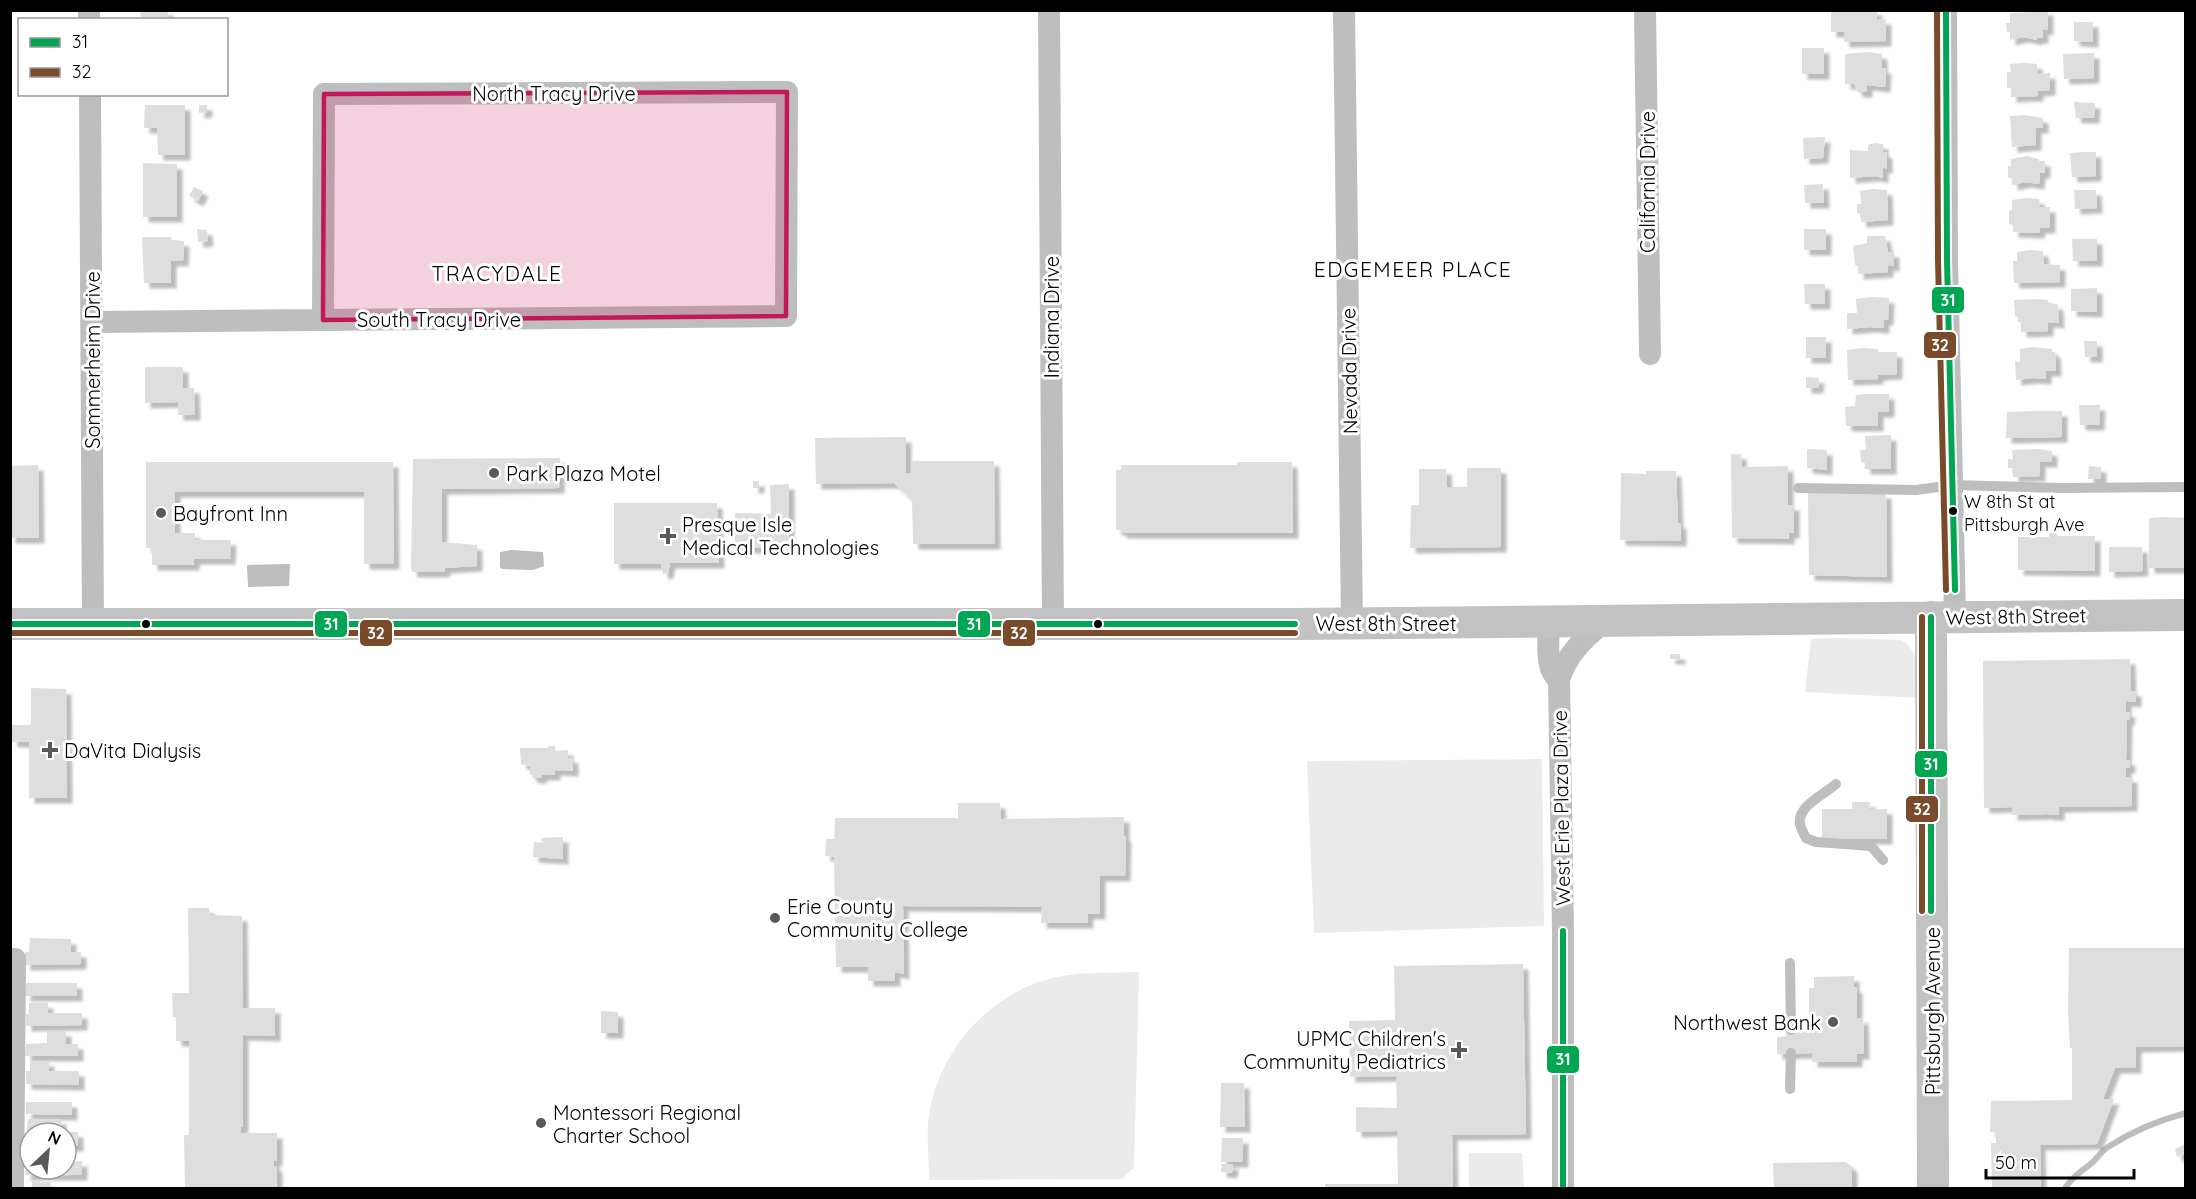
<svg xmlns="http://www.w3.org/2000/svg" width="2196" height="1199" viewBox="0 0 2196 1199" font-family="Quicksand,sans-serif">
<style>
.green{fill:#ebebeb}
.water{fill:#bdbdbd}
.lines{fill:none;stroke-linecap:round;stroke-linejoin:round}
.stream{stroke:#bdbdbd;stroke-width:6}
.building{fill:#dedede;filter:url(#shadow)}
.lane{stroke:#bebebe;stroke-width:10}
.street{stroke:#bebebe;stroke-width:22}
.secondary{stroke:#c2c2c2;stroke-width:32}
.bus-1-casing{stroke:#fff;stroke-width:10}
.bus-2-casing{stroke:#fff;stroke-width:10}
.bus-1{stroke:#00a651;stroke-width:6}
.bus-2{stroke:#7a4b2a;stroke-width:6}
.marked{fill:#c2185b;fill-opacity:0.2;stroke:#c2185b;stroke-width:4.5;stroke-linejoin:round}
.poi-dot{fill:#595959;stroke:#fff;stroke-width:2}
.bus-dot{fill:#000;stroke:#fff;stroke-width:2}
.labels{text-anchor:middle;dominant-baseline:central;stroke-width:6;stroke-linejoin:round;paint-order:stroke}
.bus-label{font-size:18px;fill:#000;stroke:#fff;text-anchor:start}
.street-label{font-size:20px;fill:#000;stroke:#fff}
.poi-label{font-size:20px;fill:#000;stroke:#fff;text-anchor:start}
.neighbourhood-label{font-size:21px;letter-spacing:1.5px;fill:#000;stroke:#fff}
.line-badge{stroke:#fff;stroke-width:2}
.badge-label{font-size:16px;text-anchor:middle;font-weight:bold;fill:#fff}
</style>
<defs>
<filter id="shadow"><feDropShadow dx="5.5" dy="5.5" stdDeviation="1.5" flood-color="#0004"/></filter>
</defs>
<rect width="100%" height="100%" fill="#fff"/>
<!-- green -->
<path class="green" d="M1832,638L1901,640C1923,653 1917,675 1918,698L1805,692L1811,639Z
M1542,759L1544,926L1314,933L1307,761Z
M1139,972L1134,1167L1122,1179L929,1180C929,1161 927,1142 928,1124C934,1059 981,1001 1042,981C1073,971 1107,973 1139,972Z
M1469,1153H1522L1524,1188H1469Z"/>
<!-- water -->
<path class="water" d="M511,550L543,552L544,566L533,570L502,569L500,567V552Z
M290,564L289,586L248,587L247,565Z"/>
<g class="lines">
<!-- stream -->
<path class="stream" d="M2065,1188C2072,1178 2078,1173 2088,1166C2096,1161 2100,1152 2108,1147C2131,1132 2160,1120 2186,1113"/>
</g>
<!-- building -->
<path class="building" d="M140,10H168V20H141Z
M1831,10H1877V20L1886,19V41L1844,42V32H1831Z
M2032,10H2048V30L2043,29V38H2037V40L2023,37L2010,40V32H2007L2006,23H2010V13L2032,12Z
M2074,22H2093V42L2074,41Z
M1802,48H1824V74H1802Z
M1869,52L1882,54V68L1886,69L1885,87L1867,85V92H1858L1854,84H1845V54Z
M2094,53V78L2064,79L2063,54Z
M2024,63L2037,64L2038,74L2050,73V90L2038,91V96L2011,97V88H2007V72H2011L2010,64Z
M2074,102L2095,103L2094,118H2076Z
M145,105H185V155H158L157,128H144Z
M199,105H207V112L199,113Z
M2024,115L2043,118V128H2036V145L2012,147L2010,116Z
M1825,137L1823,158L1804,159L1803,138Z
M1875,143L1883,144V152L1887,153V169L1883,167V178L1875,176L1850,178V150L1868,151V145Z
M2083,152H2096V176L2072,177L2070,153Z
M2027,156L2039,159V161H2045V173H2040L2039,184L2026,182L2012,185V178H2008V166H2011V159Z
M143,163L177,164V217H143Z
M1823,184L1824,203H1805L1804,185Z
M194,187L203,191L198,201L189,196Z
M1873,189L1887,190L1888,220L1861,222L1860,213H1857V204H1861L1860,191Z
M2074,190H2096L2097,208L2075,209Z
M2027,198L2039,199L2040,207H2050V228H2040L2039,233L2013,232V225L2009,224V211L2012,210V200Z
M197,229L207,230L208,241L198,242Z
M1804,229H1826V250H1804Z
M1867,236H1885L1888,252H1894V266L1888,265V272L1858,274V266L1855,265L1853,246L1867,243Z
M142,237H171L172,240L184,241L183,261H171V283H144Z
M2072,239H2097V261H2073Z
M2030,250L2043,251L2044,264L2060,265V282L2014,283L2013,261H2017V252Z
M1804,284H1825V304H1805Z
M2097,288V312L2071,311V289Z
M1871,297L1889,298L1888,320H1884V328L1871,327L1847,329V313H1857L1856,299Z
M2034,299L2048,300V302L2058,305L2059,323L2048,322V331L2021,332V322H2018V317L2015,316L2014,300Z
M1806,337H1826V358H1806Z
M2084,341H2097V357H2085Z
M2032,347L2052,349V352H2055L2056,371H2046V379L2033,378L2016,380L2015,361L2020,362V349Z
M1863,348L1878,349V352H1897V374L1878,375V379L1848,380L1847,350Z
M145,367H183V388H194L195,415H178V402L145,403Z
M1806,377L1819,378L1818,388H1806Z
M1867,394H1889V412H1878V426H1846L1845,407L1855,406L1856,395Z
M2079,405H2100L2099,425H2080Z
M2034,411H2062V437L2006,438L2007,412Z
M1891,435V469H1865V463L1861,462L1860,450H1866L1865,436Z
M906,437V473H912V461H994L995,544H913L912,500L894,483L816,484L815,438Z
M1807,449L1827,450V470L1807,468Z
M2039,449L2052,451V462H2040V476L2013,477V468H2008V459H2013L2012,450Z
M1731,454H1741L1742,467L1788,466V505H1794V533H1789V539L1732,538Z
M560,458L559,488L442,489V542L477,545V566L445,568L444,572H412L411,568L413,459Z
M146,462H393L394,564H364V492H175V533H195V540H231L230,559H194V565H152V548H146Z
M1237,462H1292L1293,533H1121V530H1116V470H1121V465H1237Z
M38,465L39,538H10V466Z
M2089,466L2101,467V479H2088Z
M1467,468H1501V547L1410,548L1411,505H1419V469H1446L1447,487H1467Z
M1646,471H1676L1678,523H1681V541L1620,540L1621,473L1646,474Z
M753,481H759V488H753Z
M789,484V543L776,544V548H735V513L771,514L770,485Z
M1808,493H1886L1887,577L1809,575Z
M614,503H717L719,563H670L668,573L663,574L661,564H614Z
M2163,517L2186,518V568H2149V518Z
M2049,533H2057V536H2095V571L2018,570V537H2049Z
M2109,547H2142L2143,571L2109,572Z
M1670,654H1680V659H1670Z
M2130,659L2131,691H2136V702L2126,701V712H2130L2129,720H2127L2126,760H2130V768H2126V777H2132V806L2059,807V815H2048V814L2012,815V807L1984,808L1983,661Z
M31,688L66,689L67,798H29V742H12L11,725H31Z
M548,746H555V751L568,750V758H573V771L555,770V775H542L541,778H533L532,775H530V766L521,764L520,748H548Z
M1852,802H1870L1869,809H1887V839H1822V809H1852Z
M958,803H1000L1001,819L1124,817V836H1126L1125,876H1100V914H1088V923H1041L1042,907L903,906L904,974L895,972V981H868V967H836L834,857L825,856L826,839H834L835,818H958Z
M563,837V859L533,857L534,842L542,843L541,838Z
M188,908H209L210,915L242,916L243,1008H275V1036L243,1035V1127H241L240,1133H277V1161H274V1166H277V1188H185L184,1135H189V1041H176V1017H173L172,993H189Z
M30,938L71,939V952H81V964L25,965V952H29Z
M2069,948H2186V1046L2136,1047V1068H2115L2103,1099H2114L2097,1144L2040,1145L2041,1188H1992L1991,1143H1996V1132H1990L1991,1101L2072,1100V1048H2070L2068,1012Z
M1523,964L1526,1134L1452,1135L1453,1188H1325V1184H1398L1397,1131L1356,1132V1107L1397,1108L1396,1076L1350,1077L1349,1021L1395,1020L1394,966Z
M1854,976V987L1857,988V1019L1863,1018L1864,1054H1857V1062H1812V1053L1777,1054V1037L1786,1036V1030H1796V1020H1809V988H1814V977Z
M26,983H77V996H25Z
M29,1003H48V1013H82V1025L26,1026V1014H29Z
M601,1011L618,1012V1033H601Z
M47,1031H66V1044H78V1056H25L26,1044L47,1043Z
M30,1061H49V1071H79V1085L26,1084V1071H30Z
M1221,1083H1244L1245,1127H1220Z
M26,1102H72V1115L26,1114Z
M28,1119H61V1133H30V1146H25Z
M66,1132H78V1146H66Z
M1222,1138H1243V1162H1221Z
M2186,1144V1153L2177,1157L2175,1149Z
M28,1149H30V1169H66V1162L82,1161V1175H25Z
M1846,1162L1852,1167V1188H1774L1773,1163Z
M1222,1164H1233L1232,1173L1221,1172Z
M32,1181L51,1182L50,1188H32Z"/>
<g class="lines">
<!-- lane -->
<path class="lane" d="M1798,488L1916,490L1953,485L2061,488L2186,487
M1836,784C1825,794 1797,806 1800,824C1801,829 1804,834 1806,838L1816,842L1871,846L1883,860
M1790,963L1791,1030
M1790,1089L1791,1053"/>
<!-- street -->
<path class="street" d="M89,10V20
M1049,10L1053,624
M1344,10L1352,623
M1645,10L1650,354
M1946,10L1947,260L1955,616
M90,94L93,625
M93,322L786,316L787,92L324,94L323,320
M1549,622C1549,639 1544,669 1559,680
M10,959H15L13,1188
M1563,1188V931L1559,680C1567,654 1583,639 1604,622"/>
<!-- secondary -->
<path class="secondary" d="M1931,617L1933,1188
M10,624H1295L2186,615"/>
<!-- bus-1 casing -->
<g class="bus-1-casing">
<path id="bus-1" d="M1946,10L1947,260L1955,590
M1931,617V911
M10,624H1295
M1563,931V1188"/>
</g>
<!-- bus-2 casing -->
<g class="bus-2-casing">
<path id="bus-2" d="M1937,10L1938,260L1946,590
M1922,617V911
M10,633H1295"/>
</g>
<!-- bus-1 -->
<use href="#bus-1" class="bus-1"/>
<!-- bus-2 -->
<use href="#bus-2" class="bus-2"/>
</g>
<!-- marked area -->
<path class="marked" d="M787,92L786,316L323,320L324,94Z"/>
<!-- markers -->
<g class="poi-dot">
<circle cx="494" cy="473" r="6"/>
<circle cx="161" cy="513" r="6"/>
<path d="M665 527h6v6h6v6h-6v6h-6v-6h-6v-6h6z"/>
<path d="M47 741h6v6h6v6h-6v6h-6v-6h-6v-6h6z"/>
<circle cx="775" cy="918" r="6"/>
<circle cx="1833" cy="1022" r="6"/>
<path d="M1456 1041h6v6h6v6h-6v6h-6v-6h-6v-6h6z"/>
<circle cx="541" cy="1123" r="6"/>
</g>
<g class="bus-dot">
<circle cx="1953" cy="511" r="5"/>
<circle cx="146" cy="624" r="5"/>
<circle cx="1098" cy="624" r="5"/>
</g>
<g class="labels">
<!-- bus labels -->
<g class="bus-label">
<text x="1964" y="501">W 8th St at<tspan x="1964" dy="23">Pittsburgh Ave</tspan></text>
</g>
<!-- street labels -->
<g class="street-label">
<text x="554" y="93">North Tracy Drive</text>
<text transform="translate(1647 182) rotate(-90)">California Drive</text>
<text transform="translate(1051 317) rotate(-90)">Indiana Drive</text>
<text x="439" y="319">South Tracy Drive</text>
<text transform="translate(92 360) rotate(-90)">Sommerheim Drive</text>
<text transform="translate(1349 371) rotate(-91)">Nevada Drive</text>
<text transform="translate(2016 616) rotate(-1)">West 8th Street</text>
<text x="1386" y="623">West 8th Street</text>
<text transform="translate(1561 808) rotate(-91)">West Erie Plaza Drive</text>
<text transform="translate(1932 1011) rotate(-90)">Pittsburgh Avenue</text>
</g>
<!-- poi labels -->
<g class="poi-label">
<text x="506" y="473">Park Plaza Motel</text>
<text x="173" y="513">Bayfront Inn</text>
<text x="682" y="524">Presque Isle<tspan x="682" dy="23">Medical Technologies</tspan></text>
<text x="64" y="750">DaVita Dialysis</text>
<text x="787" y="906">Erie County<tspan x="787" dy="23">Community College</tspan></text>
<text x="1821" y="1022" text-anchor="end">Northwest Bank</text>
<text x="1446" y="1038" text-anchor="end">UPMC Children's<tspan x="1446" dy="23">Community Pediatrics</tspan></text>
<text x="553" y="1112">Montessori Regional<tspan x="553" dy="23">Charter School</tspan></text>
</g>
<!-- neighbourhood labels -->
<g class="neighbourhood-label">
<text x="1413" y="269">EDGEMEER PLACE</text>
<text x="497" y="273">TRACYDALE</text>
</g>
</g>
<g class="line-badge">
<rect x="1931" y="286" width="34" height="28" rx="6" fill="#00a651"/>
<rect x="1923" y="331" width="34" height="28" rx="6" fill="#7a4b2a"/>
<rect x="314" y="610" width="34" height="28" rx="6" fill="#00a651"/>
<rect x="957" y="610" width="34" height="28" rx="6" fill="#00a651"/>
<rect x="359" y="619" width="34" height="28" rx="6" fill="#7a4b2a"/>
<rect x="1002" y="619" width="34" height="28" rx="6" fill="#7a4b2a"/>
<rect x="1914" y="750" width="34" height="28" rx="6" fill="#00a651"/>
<rect x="1905" y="795" width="34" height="28" rx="6" fill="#7a4b2a"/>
<rect x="1546" y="1045" width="34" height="29" rx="6" fill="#00a651"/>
</g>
<g class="badge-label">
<text x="1948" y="306">31</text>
<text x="1940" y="351">32</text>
<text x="331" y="630">31</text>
<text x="974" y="630">31</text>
<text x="376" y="639">32</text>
<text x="1019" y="639">32</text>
<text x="1931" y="770">31</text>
<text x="1922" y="815">32</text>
<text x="1563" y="1065">31</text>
</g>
<!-- border -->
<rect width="2196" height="1199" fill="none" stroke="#000000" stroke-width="24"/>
<!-- legend -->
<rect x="18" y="18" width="210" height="78" fill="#ffffff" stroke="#999999" stroke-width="1.5"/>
<rect x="30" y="38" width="30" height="9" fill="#00a651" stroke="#999999" stroke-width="1.5"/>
<text x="72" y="48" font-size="18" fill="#000000">31</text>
<rect x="30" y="68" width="30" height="9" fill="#7a4b2a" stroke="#999999" stroke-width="1.5"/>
<text x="72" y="78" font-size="18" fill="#000000">32</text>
<!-- north arrow -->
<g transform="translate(48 1151) rotate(26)"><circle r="28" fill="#ffffff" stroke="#999999" stroke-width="1.5"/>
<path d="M0-4.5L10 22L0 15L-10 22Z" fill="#595959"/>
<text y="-9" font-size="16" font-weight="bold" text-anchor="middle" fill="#000000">N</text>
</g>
<!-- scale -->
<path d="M1986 1169v9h148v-9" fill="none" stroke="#000000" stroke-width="3"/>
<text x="1995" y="1169" font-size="18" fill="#000000" stroke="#ffffff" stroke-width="4.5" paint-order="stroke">50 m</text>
</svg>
